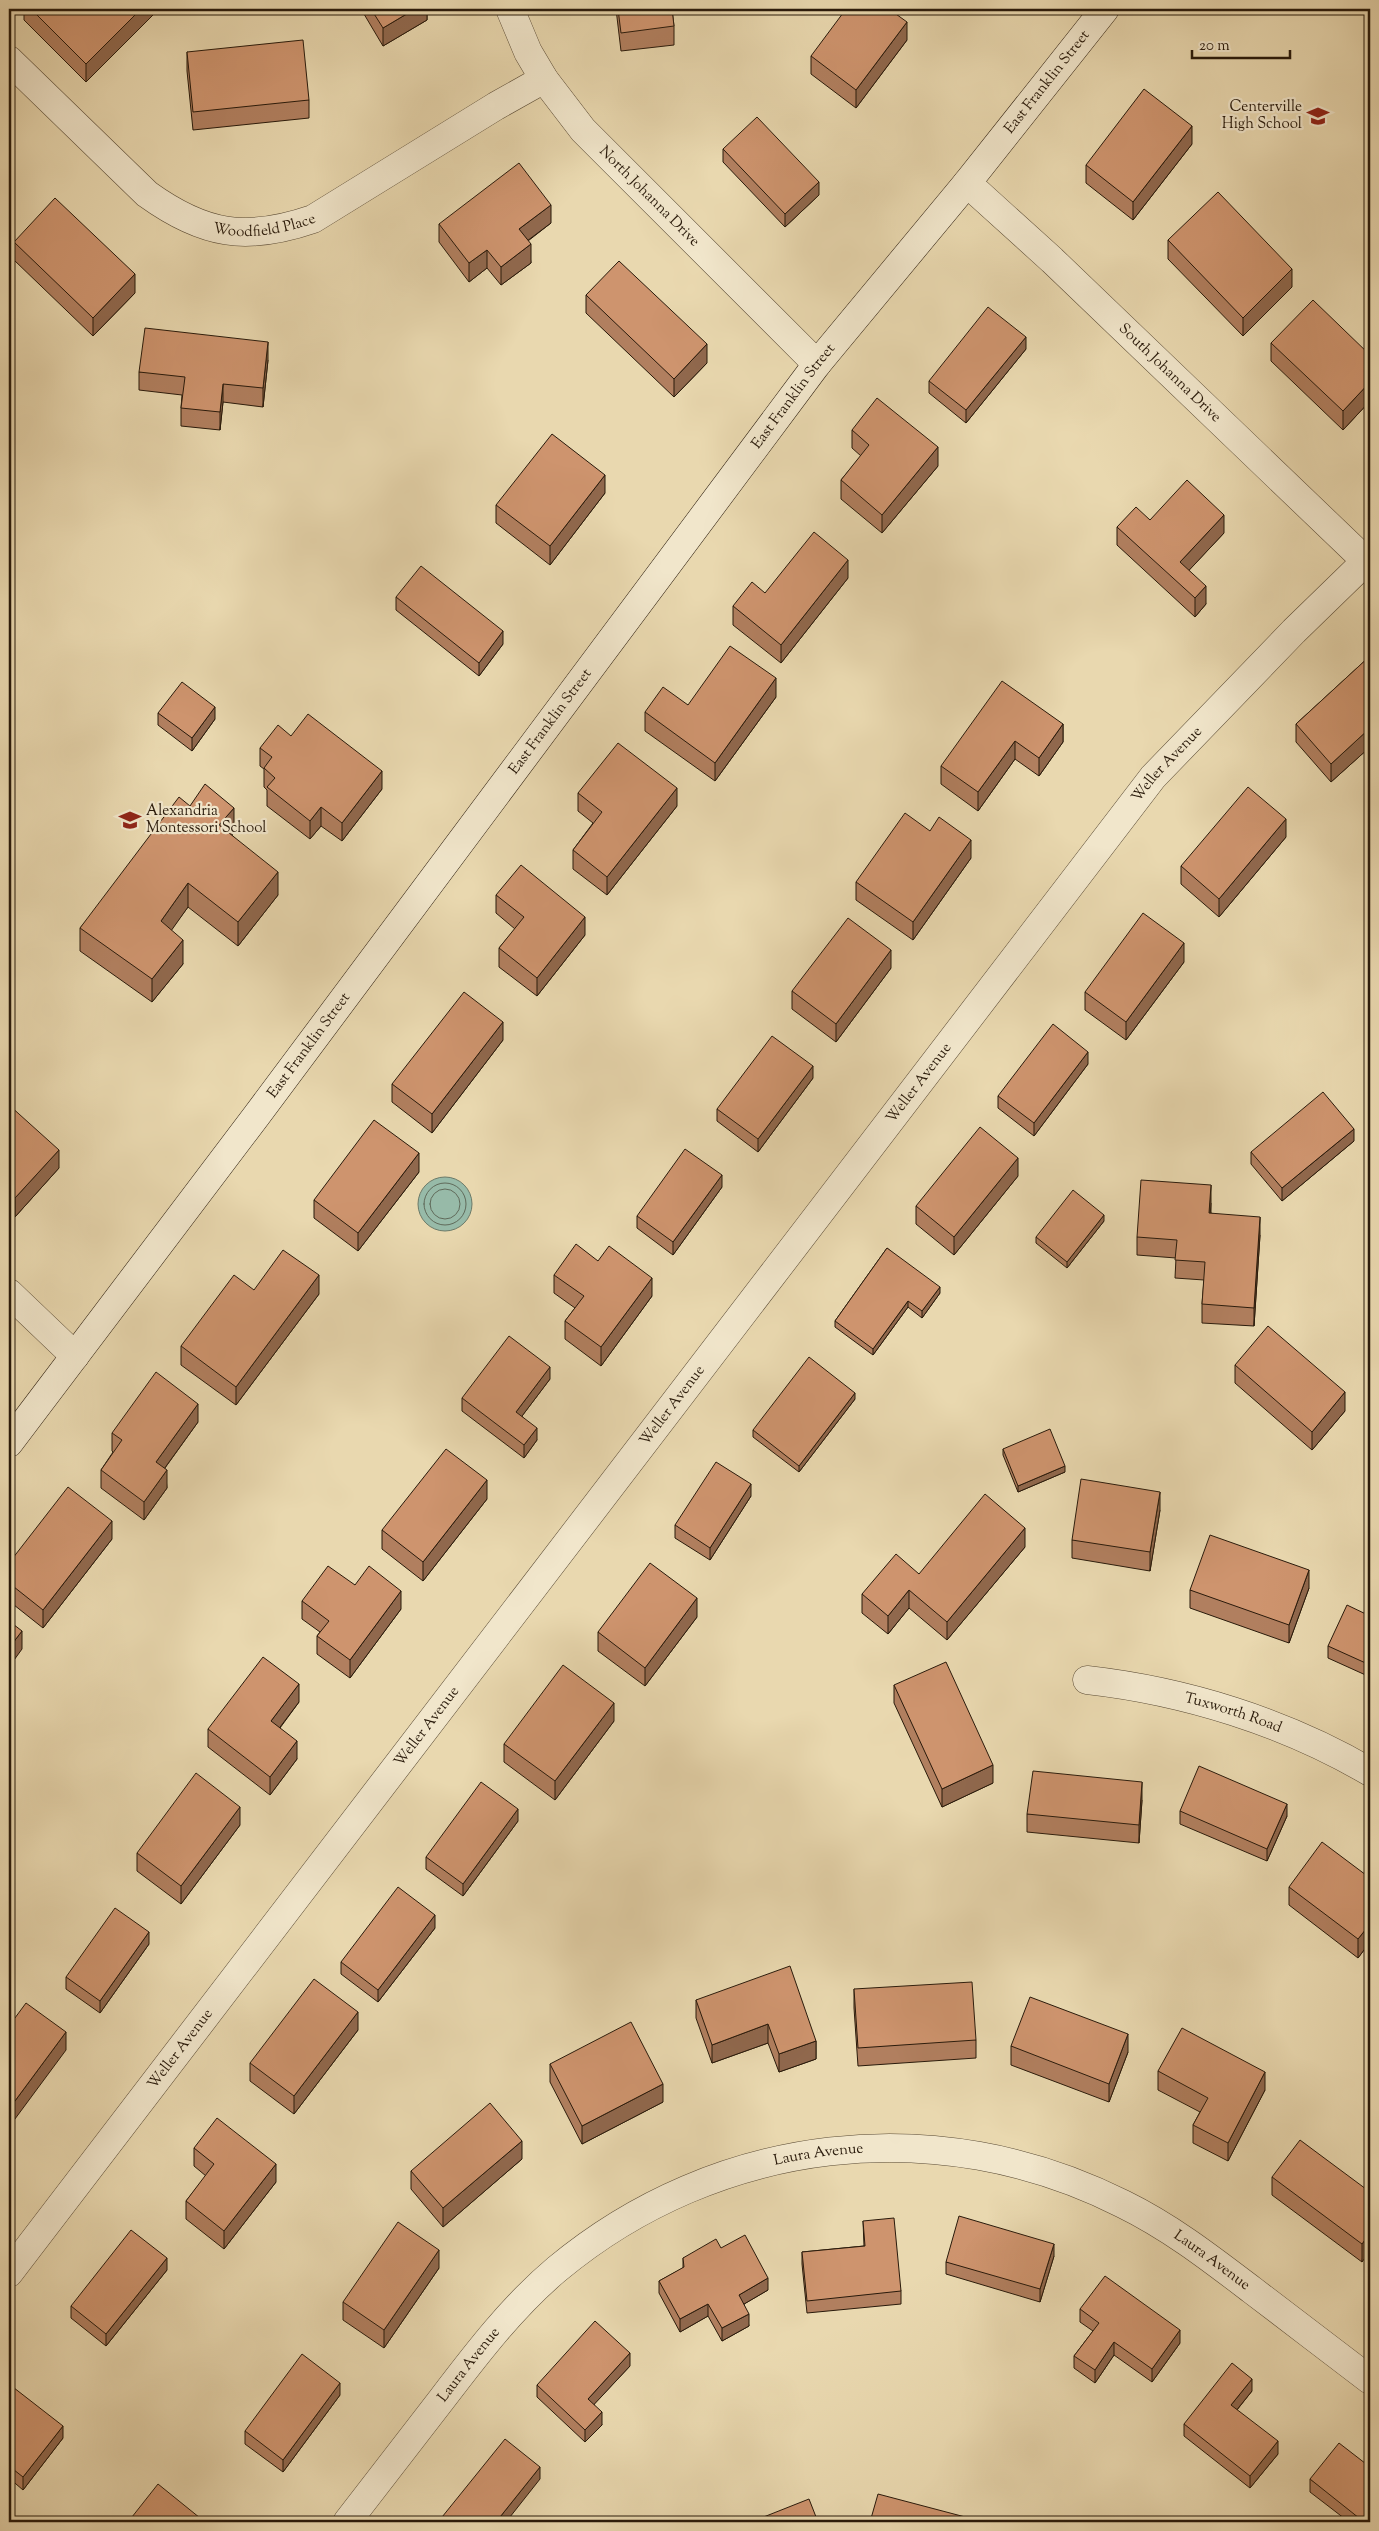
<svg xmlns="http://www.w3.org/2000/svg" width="1379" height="2531" viewBox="0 0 1379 2531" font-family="'Sorts Mill Goudy',serif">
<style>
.water{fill:#97baa8;stroke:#6b7a69}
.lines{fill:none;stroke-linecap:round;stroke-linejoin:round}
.shore{stroke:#606a5a;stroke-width:1}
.street-casing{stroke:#594a34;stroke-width:29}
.secondary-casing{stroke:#291a0b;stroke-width:29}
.street{stroke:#f1e6cb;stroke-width:28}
.secondary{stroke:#f1e6cb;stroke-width:28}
.wall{fill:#b17f5f;stroke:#291a0b}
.shaded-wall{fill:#90684d;stroke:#291a0b}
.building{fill:#ce946e;stroke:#291a0b}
.labels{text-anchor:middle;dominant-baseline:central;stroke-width:4.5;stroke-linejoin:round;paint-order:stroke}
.street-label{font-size:15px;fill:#291a0b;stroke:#f1e6cb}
.poi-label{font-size:15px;fill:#291a0b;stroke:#f1e6cb;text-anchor:end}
</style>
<rect width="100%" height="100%" fill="#e9d8af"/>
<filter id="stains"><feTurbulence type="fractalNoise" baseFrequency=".004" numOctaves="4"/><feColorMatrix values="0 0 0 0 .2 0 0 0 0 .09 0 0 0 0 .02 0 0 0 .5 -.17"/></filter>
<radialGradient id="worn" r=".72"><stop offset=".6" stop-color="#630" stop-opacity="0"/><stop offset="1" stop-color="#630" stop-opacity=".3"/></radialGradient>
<!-- water -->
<path class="water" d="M418 1204a27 27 0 1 1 54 0a27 27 0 1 1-54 0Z"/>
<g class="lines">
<!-- shore -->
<path class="shore" d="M424 1204a21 21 0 1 1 42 0a21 21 0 1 1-42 0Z
M430 1204a15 15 0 1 1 30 0a15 15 0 1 1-30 0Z"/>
<!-- street casing -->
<g class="street-casing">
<g id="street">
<path id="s1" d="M510,9L528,52L544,79L583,130L817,364"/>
<path id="s2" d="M9,60L147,194C204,235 246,242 313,219L496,106L544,79"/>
<path id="s3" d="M967,183L1052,260L1370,565"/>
<path d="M9,1293L75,1356"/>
<path id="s4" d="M1087,1680C1185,1691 1285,1722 1370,1772"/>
<path id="s5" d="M9,2273L1153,777L1294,631L1366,561"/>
<path id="s6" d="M347,2522C379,2481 410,2440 442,2399C477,2353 513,2306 557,2269C717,2136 937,2110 1123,2204C1170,2227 1210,2258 1252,2290C1291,2320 1331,2350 1370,2380"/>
</g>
</g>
<!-- secondary casing -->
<g class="secondary-casing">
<g id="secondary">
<path id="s7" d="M9,1443L257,1115L817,364L967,183L1105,9"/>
</g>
</g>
<!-- street -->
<use href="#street" class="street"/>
<!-- secondary -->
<use href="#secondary" class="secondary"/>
</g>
<!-- wall -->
<path class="wall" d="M24,9H158V10L86,82L24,20Z
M361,9H427V20L383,46Z
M616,9H672L674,26V45L621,51Z
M961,9H969L966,13Z
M907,40L856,108L811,74V56Z
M187,52L309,100V118L193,130L187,71Z
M1192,144L1133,220L1086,183V165Z
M723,149L819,195L785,227L723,162Z
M551,223L528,241L531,263L501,285L487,268L469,282L439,242V224Z
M1168,240L1292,287L1243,336L1168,259Z
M14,242L135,293L93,336L14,260Z
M586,295L707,363L674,397L586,313Z
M1271,343L1370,355V401L1343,430L1271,361Z
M1026,349L966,423L929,393V381Z
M268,360L263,407L223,402L220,430L181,426V408L182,395L139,390V372Z
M852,430L938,466L882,533L841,499V480L861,456L852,448Z
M605,493L550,565L496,523V505Z
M1150,520L1224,533L1189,570L1206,604L1195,617L1117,545V527Z
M848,578L781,663L733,625V606L765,593Z
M396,597L503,644L479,676L396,610Z
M1370,656V747L1331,782L1296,742V724Z
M776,697L715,781L645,731V712L688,705Z
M158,713L215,719L192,751L158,725Z
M1063,724V742L1039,776L1015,759L978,811L941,784V766Z
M291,736L382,789L342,841L321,826L310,839L267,806V790L264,787V769L260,766V748Z
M578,793L677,806L607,895L573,869V850L593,823L578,811Z
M190,806L234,831L232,835L278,895L238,946L188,907L171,930L183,964L152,1002L80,951V928Z
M930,831L971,858L913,940L856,900V882Z
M1286,837L1219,917L1181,884V866Z
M496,895L585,935L537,996L499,967V948L515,929L496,913Z
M1184,962L1126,1040L1085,1010V992Z
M891,968L836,1042L792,1009V991Z
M503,1040L432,1133L392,1102V1084Z
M1088,1064L1034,1136L998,1108V1096Z
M813,1078L758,1152L717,1121V1109Z
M9,1105L59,1168L15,1217L9,1211Z
M1354,1141L1282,1201L1251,1164V1152Z
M419,1172L358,1251L314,1218V1200Z
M1018,1176L954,1255L916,1224V1206Z
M722,1187L673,1255L637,1228V1216Z
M1211,1203V1213L1260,1235L1254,1326L1202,1323V1304L1204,1280L1175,1278L1176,1258L1137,1255V1237Z
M1104,1221L1067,1268L1036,1243V1237Z
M887,1248L940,1293L922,1318L908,1307L873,1355L835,1327V1321Z
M598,1261L652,1296L601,1366L565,1339V1321L575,1308L554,1293V1275Z
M254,1290L319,1294L236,1405L181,1365V1346Z
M1235,1365L1345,1411L1312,1450L1235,1383Z
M550,1379L522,1416L537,1440L524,1458L462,1411V1398Z
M855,1399L799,1472L753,1437V1430Z
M198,1422L165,1468L167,1488L144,1520L101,1488V1470L113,1452L112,1451V1433Z
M1003,1449L1065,1472L1018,1492L1003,1455Z
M751,1496L710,1560L675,1538V1525Z
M487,1499L423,1581L382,1549V1530Z
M1160,1510L1150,1571L1072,1558V1540Z
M112,1539L43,1628L9,1601V1563Z
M1025,1547L947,1640L909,1608L888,1634L862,1613V1594L919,1574Z
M355,1585L401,1609L350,1678L317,1654V1636L320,1632L302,1619V1601Z
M1309,1588L1289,1643L1190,1608V1590Z
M1370,1616V1677L1328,1658V1646Z
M697,1617L645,1686L598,1651V1632Z
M894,1685L993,1783L942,1807L894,1703Z
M299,1702L280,1728L297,1759L270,1795L208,1747V1729Z
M614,1721L555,1800L504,1762V1744Z
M1142,1800L1139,1843L1027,1832V1814Z
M1180,1811L1287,1816L1267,1861L1180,1824Z
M518,1821L463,1896L426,1869V1857Z
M240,1825L181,1904L137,1871V1853Z
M1370,1878V1942L1358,1958L1289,1905V1887Z
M435,1928L378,2002L341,1974V1962Z
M149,1944L100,2013L66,1989V1977Z
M854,1989L976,2040V2058L858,2066L854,2008Z
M696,2000L816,2041V2059L779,2072L768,2043L712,2063L696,2018Z
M358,2030L294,2114L250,2081V2063Z
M1011,2046L1128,2052L1109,2102L1011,2065Z
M550,2064L663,2102L582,2144L550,2082Z
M1158,2071L1265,2090L1228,2161L1193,2143V2125L1200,2112L1158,2090Z
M194,2148L276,2182L224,2249L186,2219V2201L206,2176L194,2166Z
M522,2159L443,2227L411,2189V2171Z
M1272,2177L1370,2192L1362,2262L1272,2195Z
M863,2221L901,2291V2304L807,2313L802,2264V2252L864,2246Z
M721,2248L768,2290L744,2304L749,2326L722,2341L708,2316L680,2332L659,2293V2281L683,2268V2258Z
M1054,2256L1040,2302L946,2274V2262Z
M439,2268L384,2348L343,2320V2302Z
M167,2270L106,2346L71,2318V2306Z
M1080,2309L1180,2343L1152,2382L1114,2355L1095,2383L1074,2368V2356L1093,2331L1080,2322Z
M630,2366L594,2404L602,2425L585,2442L537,2397V2385Z
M9,2384L63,2438L23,2490L9,2478Z
M1252,2391L1237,2410L1278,2454L1250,2488L1184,2436V2424Z
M340,2395L283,2472L245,2444V2431Z
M1310,2479L1370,2522H1349L1310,2492Z"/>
<!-- shaded-wall -->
<path class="shaded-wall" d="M141,9H158V10L86,82V64Z
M415,9H427V20L383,46V28Z
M907,22V40L856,108V90Z
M1192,126V144L1133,220V202Z
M819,182V195L785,227V214Z
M551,205V223L519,247V229Z
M531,244V263L501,285V267Z
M487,250V268L469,282V263Z
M1292,269V287L1243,336V318Z
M135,274V293L93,336V318Z
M1026,337V349L966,423V410Z
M268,342V360L263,407V388Z
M707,344V363L674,397V379Z
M1370,382V401L1343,430V411Z
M223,384V402L220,430V412Z
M938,447V466L882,533V515Z
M605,475V493L550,565V546Z
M1224,515V533L1180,580V562Z
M848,560V578L781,663V645Z
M1206,586V604L1195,617V598Z
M503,631V644L479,676V663Z
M776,678V697L715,781V763Z
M215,707V719L192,751V738Z
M1063,724V742L1039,776V758Z
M1370,728V747L1331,782V764Z
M1015,741V759L978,811V792Z
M382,771V789L342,841V823Z
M677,788V806L607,895V877Z
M321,807V826L310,839V821Z
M234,808V831L219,849V825Z
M1286,819V837L1219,917V899Z
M971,840V858L913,940V922Z
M278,872V895L238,946V922Z
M188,883V907L161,945V921Z
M585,917V935L537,996V978Z
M183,940V964L152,1002V979Z
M1184,943V962L1126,1040V1022Z
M891,950V968L836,1042V1024Z
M503,1022V1040L432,1133V1114Z
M1088,1052V1064L1034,1136V1123Z
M813,1066V1078L758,1152V1139Z
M1354,1129V1141L1282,1201V1188Z
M59,1150V1168L15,1217V1198Z
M419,1153V1172L358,1251V1233Z
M1018,1158V1176L954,1255V1237Z
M722,1175V1187L673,1255V1242Z
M1211,1185V1203L1209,1232V1213Z
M1104,1215V1221L1067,1268V1262Z
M1260,1217V1235L1254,1326V1308Z
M319,1275V1294L236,1405V1387Z
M652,1278V1296L601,1366V1347Z
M940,1287V1293L922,1318V1311Z
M908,1301V1307L873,1355V1349Z
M550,1367V1379L516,1424V1412Z
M1345,1392V1411L1312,1450V1432Z
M855,1393V1399L799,1472V1466Z
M198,1404V1422L156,1480V1462Z
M537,1428V1440L524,1458V1445Z
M1065,1466V1472L1018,1492V1486Z
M167,1470V1488L144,1520V1502Z
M487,1480V1499L423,1581V1562Z
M751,1484V1496L710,1560V1548Z
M1160,1492V1510L1150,1571V1552Z
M112,1521V1539L43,1628V1610Z
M1025,1528V1547L947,1640V1622Z
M1309,1570V1588L1289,1643V1625Z
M909,1590V1608L888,1634V1616Z
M401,1591V1609L350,1678V1660Z
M697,1598V1617L645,1686V1668Z
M22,1631V1649L9,1667V1648Z
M299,1684V1702L271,1739V1721Z
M614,1703V1721L555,1800V1781Z
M297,1741V1759L270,1795V1777Z
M993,1765V1783L942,1807V1789Z
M1142,1782V1800L1139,1843V1825Z
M1287,1804V1816L1267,1861V1849Z
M240,1807V1825L181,1904V1886Z
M518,1809V1821L463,1896V1884Z
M435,1915V1928L378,2002V1990Z
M1370,1924V1942L1358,1958V1939Z
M149,1932V1944L100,2013V2001Z
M358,2012V2030L294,2114V2096Z
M768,2024V2043L712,2063V2045Z
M66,2032V2050L9,2127V2109Z
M1128,2034V2052L1109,2102V2084Z
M816,2041V2059L779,2072V2054Z
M1265,2072V2090L1228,2161V2143Z
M663,2084V2102L582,2144V2126Z
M522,2141V2159L443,2227V2208Z
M276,2164V2182L224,2249V2231Z
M1370,2233V2251L1362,2262V2244Z
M1054,2244V2256L1040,2302V2289Z
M439,2250V2268L384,2348V2330Z
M167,2258V2270L106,2346V2334Z
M768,2278V2290L739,2307V2295Z
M708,2304V2316L680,2332V2319Z
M749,2314V2326L722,2341V2328Z
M1180,2330V2343L1152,2382V2369Z
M1114,2342V2355L1095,2383V2370Z
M630,2353V2366L588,2411V2399Z
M1252,2379V2391L1231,2417V2405Z
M340,2383V2395L283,2472V2460Z
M602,2412V2425L585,2442V2430Z
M63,2426V2438L23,2490V2477Z
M1278,2441V2454L1250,2488V2476Z
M540,2467V2479L506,2522H496Z"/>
<!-- building -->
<path class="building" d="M31,9H141L86,64Z
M371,9H415L383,28Z
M618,9H672L674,26L621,33Z
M846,9H889L907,22L856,90L811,56Z
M303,40L309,100L193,112L187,52Z
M1144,89L1192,126L1133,202L1086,165Z
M757,117L819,182L785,214L723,149Z
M519,163L551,205L519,229L531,244L501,267L487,250L469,263L439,224Z
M1218,192L1292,269L1243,318L1168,240Z
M55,198L135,274L93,318L14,242Z
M619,261L707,344L674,379L586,295Z
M1313,300L1370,355V382L1343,411L1271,343Z
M988,307L1026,337L966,410L929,381Z
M145,328L268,342L263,388L223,384L220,412L181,408L185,377L139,372Z
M877,398L938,447L882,515L841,480L869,445L852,430Z
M552,434L605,475L550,546L496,505Z
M1187,480L1224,515L1180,562L1206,586L1195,598L1117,527L1136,507L1150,520Z
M814,532L848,560L781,645L733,606L752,582L765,593Z
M421,566L503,631L479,663L396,597Z
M730,646L776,678L715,763L645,712L663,687L688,705Z
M1370,656V728L1331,764L1296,724Z
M1002,681L1063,724L1039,758L1015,741L978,792L941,766Z
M182,682L215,707L192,738L158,713Z
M308,714L382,771L342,823L321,807L310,821L267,787L275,778L264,768L272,757L260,748L278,725L291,736Z
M618,743L677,788L607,877L573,850L602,812L578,793Z
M205,784L234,808L219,825L278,872L238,922L188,883L161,921L183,940L152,979L80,928L179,797L190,806Z
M1248,787L1286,819L1219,899L1181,866Z
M905,813L930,831L939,817L971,840L913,922L856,882Z
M521,865L585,917L537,978L499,948L524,917L496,895Z
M1143,913L1184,943L1126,1022L1085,992Z
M848,918L891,950L836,1024L792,991Z
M464,992L503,1022L432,1114L392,1084Z
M1053,1024L1088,1052L1034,1123L998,1096Z
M772,1036L813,1066L758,1139L717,1109Z
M1323,1092L1354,1129L1282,1188L1251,1152Z
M9,1105L59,1150L15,1198L9,1193Z
M374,1120L419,1153L358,1233L314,1200Z
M980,1127L1018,1158L954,1237L916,1206Z
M685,1149L722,1175L673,1242L637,1216Z
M1141,1180L1211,1185L1209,1213L1260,1217L1254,1308L1202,1304L1205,1262L1175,1260L1177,1240L1137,1237Z
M1073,1190L1104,1215L1067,1262L1036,1237Z
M576,1244L598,1261L609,1246L652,1278L601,1347L565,1321L584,1296L554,1275Z
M887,1248L940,1287L922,1311L908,1301L873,1349L835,1321Z
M283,1250L319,1275L236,1387L181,1346L234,1275L254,1290Z
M1268,1326L1345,1392L1312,1432L1235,1365Z
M509,1336L550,1367L516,1412L537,1428L524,1445L462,1398Z
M809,1357L855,1393L799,1466L753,1430Z
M156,1372L198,1404L156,1462L167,1470L144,1502L101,1470L122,1440L112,1433Z
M1050,1429L1065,1466L1018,1486L1003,1449Z
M446,1449L487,1480L423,1562L382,1530Z
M716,1462L751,1484L710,1548L675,1525Z
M1081,1479L1160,1492L1150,1552L1072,1540Z
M68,1487L112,1521L43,1610L9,1583V1563Z
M985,1494L1025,1528L947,1622L909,1590L888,1616L862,1594L896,1554L919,1574Z
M1210,1535L1309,1570L1289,1625L1190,1590Z
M650,1563L697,1598L645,1668L598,1632Z
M328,1566L355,1585L369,1566L401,1591L350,1660L317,1636L329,1621L302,1601Z
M1347,1605L1370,1616V1665L1328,1646Z
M9,1621L22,1631L9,1648Z
M263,1657L299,1684L271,1721L297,1741L270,1777L208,1729Z
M946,1662L993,1765L942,1789L894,1685Z
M563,1665L614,1703L555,1781L504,1744Z
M1199,1766L1287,1804L1267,1849L1180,1811Z
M1033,1771L1142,1782L1139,1825L1027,1814Z
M196,1773L240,1807L181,1886L137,1853Z
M481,1782L518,1809L463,1884L426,1857Z
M1322,1842L1370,1878V1924L1358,1939L1289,1887Z
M398,1887L435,1915L378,1990L341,1962Z
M115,1908L149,1932L100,2001L66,1977Z
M790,1966L816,2041L779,2054L768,2024L712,2045L696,2000Z
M314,1979L358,2012L294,2096L250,2063Z
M972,1982L976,2040L858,2048L854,1989Z
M1030,1997L1128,2034L1109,2084L1011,2046Z
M26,2003L66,2032L9,2109V2026Z
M631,2022L663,2084L582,2126L550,2064Z
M1182,2028L1265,2072L1228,2143L1193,2125L1208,2098L1158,2071Z
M490,2103L522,2141L443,2208L411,2171Z
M217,2118L276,2164L224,2231L186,2201L214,2164L194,2148Z
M1300,2140L1370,2192V2233L1362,2244L1272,2177Z
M959,2216L1054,2244L1040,2289L946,2262Z
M894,2218L901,2291L807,2301L802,2252L865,2246L863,2221Z
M398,2222L439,2250L384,2330L343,2302Z
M131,2230L167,2258L106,2334L71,2306Z
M745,2235L768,2278L739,2295L749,2314L722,2328L708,2304L680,2319L659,2281L684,2267L683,2258L716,2239L721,2248Z
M1105,2276L1180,2330L1152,2369L1114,2342L1095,2370L1074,2356L1099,2323L1080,2309Z
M595,2321L630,2353L588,2399L602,2412L585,2430L537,2385Z
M302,2354L340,2383L283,2460L245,2431Z
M1232,2363L1252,2379L1231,2405L1278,2441L1250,2476L1184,2424Z
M9,2384L63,2426L23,2477L9,2466Z
M505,2439L540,2467L496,2522H438Z
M1339,2443L1370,2467V2522H1364L1310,2479Z
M158,2484L205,2522H128Z
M878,2494L969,2518L968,2522H870Z
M809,2499L818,2522H751Z"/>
<!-- icons -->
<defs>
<g id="school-bare" transform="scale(1.725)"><path d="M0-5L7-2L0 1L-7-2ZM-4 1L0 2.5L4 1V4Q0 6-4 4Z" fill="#8f2418" stroke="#f1e6cb" stroke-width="2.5" paint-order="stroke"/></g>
</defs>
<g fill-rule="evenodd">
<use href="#school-bare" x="1318" y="116"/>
<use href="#school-bare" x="130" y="820"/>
</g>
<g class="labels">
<!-- street labels -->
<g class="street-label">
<text stroke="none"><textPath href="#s7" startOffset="1712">East Franklin Street</textPath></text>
<text stroke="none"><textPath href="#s1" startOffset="236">North Johanna Drive</textPath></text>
<text stroke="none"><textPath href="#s2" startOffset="319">Woodfield Place</textPath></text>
<text stroke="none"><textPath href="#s3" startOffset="278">South Johanna Drive</textPath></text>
<text stroke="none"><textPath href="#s7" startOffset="1308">East Franklin Street</textPath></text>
<text stroke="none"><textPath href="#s7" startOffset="902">East Franklin Street</textPath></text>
<text stroke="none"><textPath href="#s5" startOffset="1902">Weller Avenue</textPath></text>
<text stroke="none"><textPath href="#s7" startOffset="498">East Franklin Street</textPath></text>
<text stroke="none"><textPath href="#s5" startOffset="1498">Weller Avenue</textPath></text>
<text stroke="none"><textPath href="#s5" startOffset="1092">Weller Avenue</textPath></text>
<text stroke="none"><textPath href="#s4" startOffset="150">Tuxworth Road</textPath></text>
<text stroke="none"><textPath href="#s5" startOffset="688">Weller Avenue</textPath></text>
<text stroke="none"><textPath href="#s5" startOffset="282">Weller Avenue</textPath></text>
<text stroke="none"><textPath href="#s6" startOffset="619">Laura Avenue</textPath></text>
<text stroke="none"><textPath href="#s6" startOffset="1038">Laura Avenue</textPath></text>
<text stroke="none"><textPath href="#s6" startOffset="199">Laura Avenue</textPath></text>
</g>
<!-- poi labels -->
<g class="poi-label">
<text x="1302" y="107">Centerville<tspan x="1302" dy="17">High School</tspan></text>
<text x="146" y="811" text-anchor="start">Alexandria<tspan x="146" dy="17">Montessori School</tspan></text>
</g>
</g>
<!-- margin -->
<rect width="1379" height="2531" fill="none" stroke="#e9d8af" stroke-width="30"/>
<rect x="10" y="10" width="1359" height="2511" fill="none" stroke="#291a0b" stroke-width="2.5"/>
<rect x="15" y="15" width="1349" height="2501" fill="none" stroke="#291a0b"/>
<!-- scale -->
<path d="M1192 50v8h98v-8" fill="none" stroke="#291a0b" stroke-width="2.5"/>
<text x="1199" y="50" font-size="15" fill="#291a0b" stroke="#f1e6cb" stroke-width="4" paint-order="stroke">20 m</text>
<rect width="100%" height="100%" filter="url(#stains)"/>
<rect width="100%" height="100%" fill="url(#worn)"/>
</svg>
